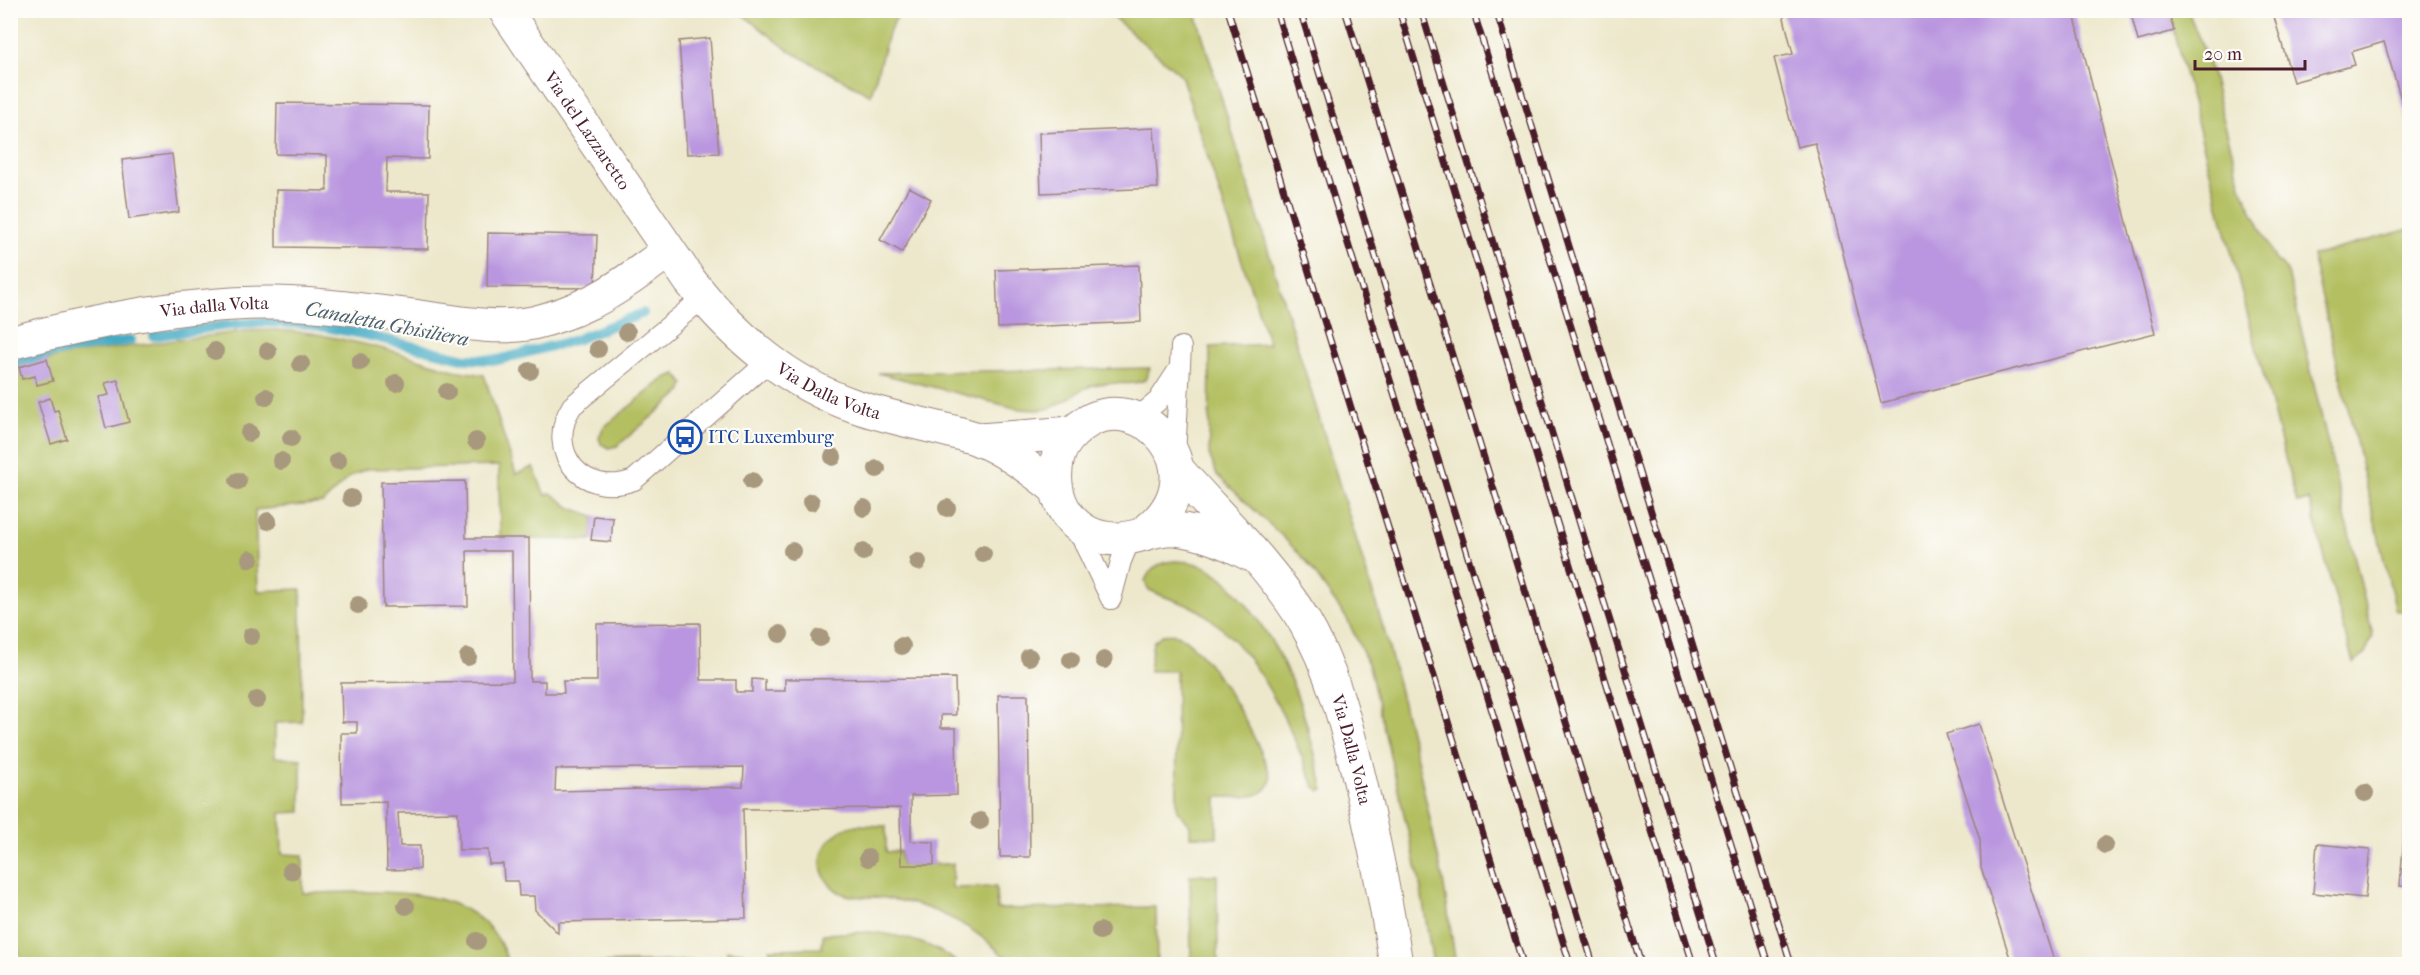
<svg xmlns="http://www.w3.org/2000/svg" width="2420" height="975" viewBox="0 0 2420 975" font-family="'IM FELL French Canon',serif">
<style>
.green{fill:#b3bf61;stroke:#7e6f46;stroke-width:1.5}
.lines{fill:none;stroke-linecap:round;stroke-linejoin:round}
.stream{stroke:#45abc5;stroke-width:10}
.building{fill:#b996df;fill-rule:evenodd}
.service-casing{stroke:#9c847c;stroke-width:22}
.minor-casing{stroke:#9c847c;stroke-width:35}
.tertiary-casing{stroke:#9c847c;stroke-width:35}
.service{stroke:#fff;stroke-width:20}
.minor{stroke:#fff;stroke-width:33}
.tertiary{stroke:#fff;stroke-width:33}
.rail-casing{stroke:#4a1f2b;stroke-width:7}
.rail{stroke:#fdfcf7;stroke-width:4.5;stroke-dasharray:14;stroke-linecap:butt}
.tree{fill:#a8987e}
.labels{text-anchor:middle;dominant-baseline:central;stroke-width:4.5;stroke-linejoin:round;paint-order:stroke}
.street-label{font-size:18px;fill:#4a1f2b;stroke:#fdfcf7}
.transit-label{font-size:18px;fill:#164399;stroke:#fdfcf7;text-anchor:start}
.water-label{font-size:20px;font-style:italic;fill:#485e70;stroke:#fdfcf7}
</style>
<rect width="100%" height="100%" fill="#fdfcf7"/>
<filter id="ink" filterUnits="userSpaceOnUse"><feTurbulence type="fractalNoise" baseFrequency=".0167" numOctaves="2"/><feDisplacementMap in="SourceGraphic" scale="12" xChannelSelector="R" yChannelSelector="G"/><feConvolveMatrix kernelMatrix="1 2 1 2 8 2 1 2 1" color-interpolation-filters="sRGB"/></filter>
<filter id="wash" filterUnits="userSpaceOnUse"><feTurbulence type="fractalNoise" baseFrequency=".008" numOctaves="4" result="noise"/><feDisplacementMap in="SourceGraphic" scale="24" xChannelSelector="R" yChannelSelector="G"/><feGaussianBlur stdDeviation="1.35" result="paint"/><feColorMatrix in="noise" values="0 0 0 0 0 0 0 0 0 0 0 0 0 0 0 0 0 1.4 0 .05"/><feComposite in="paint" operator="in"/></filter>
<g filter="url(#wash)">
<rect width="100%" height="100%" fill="#ede8cc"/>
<!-- green -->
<path class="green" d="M738,11H900L888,34L871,95L791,52Z
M1106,11H1195L1387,640L1417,759L1443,880L1456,964H1433L1419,878L1369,666L1347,619L1306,561L1282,536L1217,475L1209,454L1210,347L1269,344L1181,75Z
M2168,11H2188L2208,61L2242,189L2275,259L2288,273L2373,636L2364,655L2353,663L2309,500L2297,503Z
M2409,229L2410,610L2396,611L2312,256Z
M277,330L312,333L359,343L393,351L453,370L484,375L516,474L533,467L545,495L551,493L571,508L594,516L591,540L500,538L499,466L366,469L349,477L323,503L255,510L258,591L301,589L302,722L275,723V757L301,759V812L281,813L282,854L303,855V893C372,893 487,877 508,964H23L11,929V369L65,355L245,331Z
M1150,368L1145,380C1129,387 1114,381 1098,384C1079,387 1065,405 1047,409C1038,411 1028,409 1019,409L878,373Z
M676,374L684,384L681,392L617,446L609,448L601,444L599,438L603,428L665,378Z
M1176,561C1208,561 1224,577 1244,601C1293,663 1305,715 1324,790L1321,791L1314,786C1289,725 1259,652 1203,613C1186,602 1165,599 1148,589L1145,581C1151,566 1161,562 1176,561Z
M1174,634C1208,644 1262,745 1271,778C1269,802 1233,797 1217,797V837L1190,836V825L1177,810L1176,671H1149L1153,642L1162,635Z
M856,825L886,826V852L900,851L901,865L953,864L952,888L996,887L997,909L1156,907L1157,964H1011C978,927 934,905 885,898C870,896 852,899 839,892C807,872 821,832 856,825Z
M1190,875H1217L1218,964H1191Z
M870,932C902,935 935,944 959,964H770V949L822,948L823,934Z
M727,951L743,952L742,964H549L727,960Z"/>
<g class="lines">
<!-- stream -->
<path class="stream" d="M154,336L221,326L262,322L310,324L362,334L466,359L498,360L575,340L643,313
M10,363L51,353L131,340"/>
</g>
<g id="blocks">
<!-- building -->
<path class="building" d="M1782,10H2073L2155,333L1881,403L1815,143L1797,147L1774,58L1793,54Z
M2130,10H2168L2174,31L2138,41Z
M2272,10H2409V126L2384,42L2351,52L2355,65L2293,82Z
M710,38L719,153L687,154L679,41Z
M277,103L429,105L428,159L387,158L386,192H429L428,249L276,247V190L327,191V155L276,154Z
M1154,128L1158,188L1041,193L1039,133Z
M172,154L179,212L129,219L122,160Z
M909,187L931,199L902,252L880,240Z
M488,233L597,235L595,288L487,287Z
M1139,265L1141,322L998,328L996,270Z
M47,359L53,381L37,385L35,376L22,379L19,367Z
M118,380L129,422L106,428L98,397L109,395L105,383Z
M50,398L54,411L58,410L67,439L51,444L38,402Z
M465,481L466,538H529L530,681H545V693H564L563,681H597V624L700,623L701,680H736V692H752V679L765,680V691H785V679L955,678L956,715H941V728H956L957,795L911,796V841L934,842V865H901L900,808L743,809L746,918L558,922V933L535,910L534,896H519L518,881H504L503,864H489L488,850H459L458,812L398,813L400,846H420V869L387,870L386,802L342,803L341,733H357V722H342L341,683L513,681L512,551H467L468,606L383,607L381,482ZM744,767L743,787L555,791L556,769Z
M594,516L613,518L611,542L591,540Z
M998,695H1028L1030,857H1000Z
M1979,724L2020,855L2055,964H2012L1981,868L1980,840L1946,734Z
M2408,781L2409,782V887L2400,886Z
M2317,844L2370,849L2365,898L2313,893Z"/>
</g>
</g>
<g filter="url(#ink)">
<use href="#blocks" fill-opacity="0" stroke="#9c847c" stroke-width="1.5"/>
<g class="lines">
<!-- service casing -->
<g class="service-casing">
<path id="service" d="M703,298L572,406C543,452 584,499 634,480L769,361
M1136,419L1158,401L1177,372
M1175,455L1181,347
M1077,528L1111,599
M1111,599L1121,561L1131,537"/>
</g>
<!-- minor casing -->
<g class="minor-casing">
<g id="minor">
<path id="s1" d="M10,343C92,321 191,302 275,303C324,304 372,311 420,317C457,322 496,330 533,323C554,318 575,310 593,301C619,289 645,267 669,251"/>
</g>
</g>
<!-- tertiary casing -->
<g class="tertiary-casing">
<g id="tertiary">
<path id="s2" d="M505,10L690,281C734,336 786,382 855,406C895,420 938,426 978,439C1002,448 1035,472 1055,488"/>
<path d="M980,440L1072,433"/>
<path id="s3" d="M1177,469C1220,518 1269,564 1303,619C1332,668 1346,723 1359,777C1374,839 1386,902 1396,964"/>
<path d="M1145,532C1224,472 1139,382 1081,426C1072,433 1063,442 1059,454C1046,496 1071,540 1118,539C1138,539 1155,527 1176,529C1201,532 1227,542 1249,554"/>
</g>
</g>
<!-- service -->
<use href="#service" class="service"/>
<!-- minor -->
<use href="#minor" class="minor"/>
<!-- tertiary -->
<use href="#tertiary" class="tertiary"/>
<!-- rail casing -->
<g class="rail-casing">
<path id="rail" d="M1228,10L1523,964
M1276,10L1570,964
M1300,10L1593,964
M1345,10L1641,964
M1399,10L1693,964
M1421,10L1716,964
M1473,10L1768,964
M1496,10L1791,964"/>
</g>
<!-- rail -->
<use href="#rail" class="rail"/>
</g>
<!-- trees -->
<g class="tree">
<circle cx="627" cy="332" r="9"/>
<circle cx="598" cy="349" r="9"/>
<circle cx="215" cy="351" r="9"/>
<circle cx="268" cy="351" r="9"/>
<circle cx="360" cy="362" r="9"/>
<circle cx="301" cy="364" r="9"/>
<circle cx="530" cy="371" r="9"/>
<circle cx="396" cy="383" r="9"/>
<circle cx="447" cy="392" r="9"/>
<circle cx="266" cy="397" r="9"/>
<circle cx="249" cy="433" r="9"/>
<circle cx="291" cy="438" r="9"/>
<circle cx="476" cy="441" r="9"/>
<circle cx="833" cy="457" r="9"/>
<circle cx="281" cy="461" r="9"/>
<circle cx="338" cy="461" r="9"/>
<circle cx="877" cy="469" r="9"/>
<circle cx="238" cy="481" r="9"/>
<circle cx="752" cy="481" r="9"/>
<circle cx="351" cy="498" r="9"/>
<circle cx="811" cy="502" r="9"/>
<circle cx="864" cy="508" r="9"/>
<circle cx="947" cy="508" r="9"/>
<circle cx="268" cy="521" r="9"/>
<circle cx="792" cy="551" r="9"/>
<circle cx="863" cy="552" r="9"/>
<circle cx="983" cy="554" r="9"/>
<circle cx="250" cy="559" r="9"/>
<circle cx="918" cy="562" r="9"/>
<circle cx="358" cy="605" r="9"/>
<circle cx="780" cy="634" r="9"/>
<circle cx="251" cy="636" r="9"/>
<circle cx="820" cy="638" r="9"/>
<circle cx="902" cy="646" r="9"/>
<circle cx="468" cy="657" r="9"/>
<circle cx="1029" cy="657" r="9"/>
<circle cx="1071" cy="660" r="9"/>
<circle cx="1104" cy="660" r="9"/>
<circle cx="257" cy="700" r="9"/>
<circle cx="2365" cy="793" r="9"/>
<circle cx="980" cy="821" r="9"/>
<circle cx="2105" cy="845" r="9"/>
<circle cx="868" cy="858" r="9"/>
<circle cx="291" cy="871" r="9"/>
<circle cx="406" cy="906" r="9"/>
<circle cx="1100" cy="931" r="9"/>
<circle cx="477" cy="941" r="9"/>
</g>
</g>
<!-- icons -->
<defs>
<g id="bus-ring" transform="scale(1.725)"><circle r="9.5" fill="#fdfcf7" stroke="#1a4fb4" stroke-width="1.5"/><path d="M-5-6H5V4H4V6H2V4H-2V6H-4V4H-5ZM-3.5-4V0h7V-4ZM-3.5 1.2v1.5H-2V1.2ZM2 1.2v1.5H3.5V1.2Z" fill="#1a4fb4"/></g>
</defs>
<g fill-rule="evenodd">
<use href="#bus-ring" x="685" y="437"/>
</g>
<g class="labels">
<!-- street labels -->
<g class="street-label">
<text stroke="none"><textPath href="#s2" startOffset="146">Via del Lazzaretto</textPath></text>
<text stroke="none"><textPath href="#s1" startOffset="208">Via dalla Volta</textPath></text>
<text stroke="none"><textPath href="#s2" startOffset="508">Via Dalla Volta</textPath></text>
<text stroke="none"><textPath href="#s3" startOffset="336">Via Dalla Volta</textPath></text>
</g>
<!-- transit labels -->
<g class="transit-label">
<text x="708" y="437">ITC Luxemburg</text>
</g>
<!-- water labels -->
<g class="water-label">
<text transform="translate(387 324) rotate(11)">Canaletta Ghisiliera</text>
</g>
</g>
<!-- margin -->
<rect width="2420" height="975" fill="none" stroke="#fdfcf7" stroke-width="36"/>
<!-- scale -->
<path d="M2195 60v9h110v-9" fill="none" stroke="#4a1f2b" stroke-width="3"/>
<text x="2204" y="60" font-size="18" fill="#4a1f2b" stroke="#fdfcf7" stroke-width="4.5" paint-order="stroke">20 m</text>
</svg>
